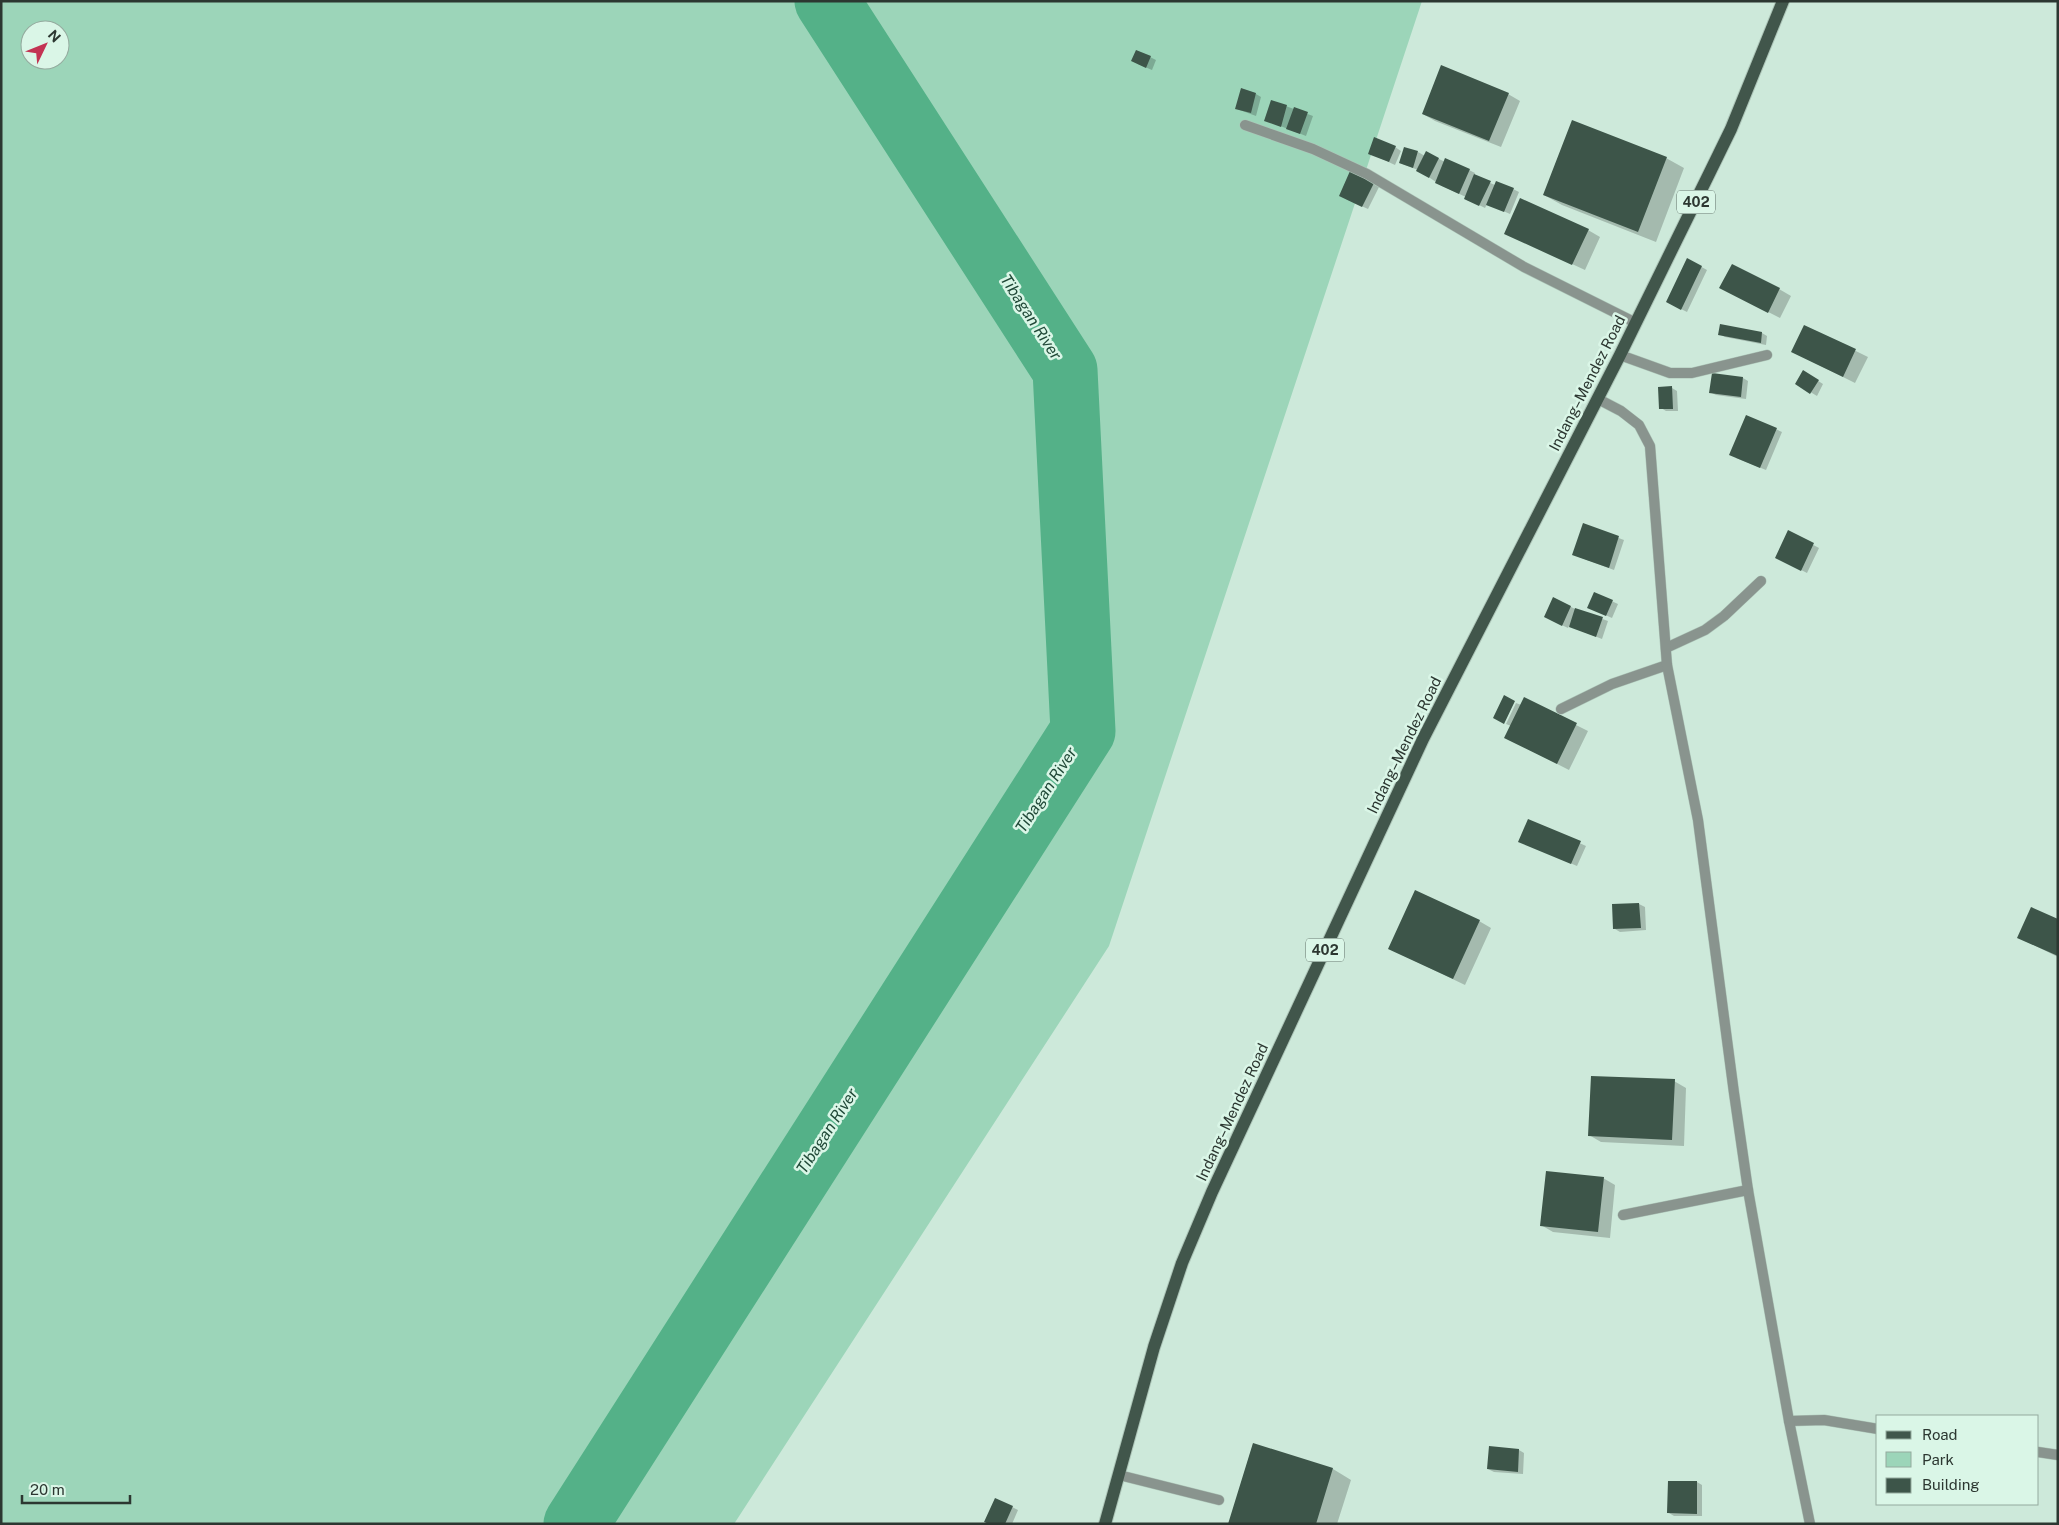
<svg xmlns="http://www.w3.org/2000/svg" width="2059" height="1525" viewBox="0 0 2059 1525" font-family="'Public Sans',sans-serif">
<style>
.green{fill:#9cd5b9;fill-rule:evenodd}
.shadow{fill:#0003}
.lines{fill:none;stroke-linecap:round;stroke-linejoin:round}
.river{stroke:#54b188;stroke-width:65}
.building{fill:#3d5549}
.service-casing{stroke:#adc5b8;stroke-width:11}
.tertiary-casing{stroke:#adc5b8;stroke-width:11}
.primary-casing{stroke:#adc5b8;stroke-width:14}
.service{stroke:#89948e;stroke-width:10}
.tertiary{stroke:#89948e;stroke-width:10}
.primary{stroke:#41564b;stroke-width:12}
.labels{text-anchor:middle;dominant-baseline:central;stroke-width:5;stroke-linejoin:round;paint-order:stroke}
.shield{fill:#daf6e7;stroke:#607068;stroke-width:1}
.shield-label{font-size:14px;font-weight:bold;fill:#2c3731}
.street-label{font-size:15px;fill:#2c3731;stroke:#daf6e7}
.water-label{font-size:16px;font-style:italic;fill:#214938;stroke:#daf6e7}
</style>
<rect width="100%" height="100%" fill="#cde9da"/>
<!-- green -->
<path class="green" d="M1,1H1422L1109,946L734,1524H1ZM30,30H60V60H30Z"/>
<!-- shadow -->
<path class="shadow" d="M1150,57L1156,60L1152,70L1138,64Z
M1256,94L1261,97L1256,116L1237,109Z
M1508,94L1520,101L1501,147L1435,121L1423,114Z
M1272,101L1313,116L1306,136L1270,122Z
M1395,147L1401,151L1395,165L1369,153Z
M1418,152L1425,156L1427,153L1445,162L1469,170L1475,173L1474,176L1495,185L1513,189L1519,192L1510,214L1487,204L1485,208L1471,201L1466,197L1442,186L1418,170L1400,163Z
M1666,158L1684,168L1656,242L1562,205L1544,195Z
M1373,184L1379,187L1368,209L1346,199Z
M1588,230L1600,237L1585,270L1505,233Z
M1687,259L1707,270L1687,312L1667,302Z
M1779,289L1791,296L1780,318L1733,294Z
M1805,326L1868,357L1855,383L1805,358Z
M1762,333L1767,336L1766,345L1725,337L1719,334Z
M1804,372L1823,384L1817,396L1797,384Z
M1743,378L1748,381L1746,399L1716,395L1710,392Z
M1672,388L1677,391L1678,411H1666L1661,408Z
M1747,416L1782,432L1766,470L1736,458Z
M1584,525L1624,540L1614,570L1579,557Z
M1789,532L1819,548L1807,573L1782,560Z
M1594,593L1618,604L1612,618L1594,610Z
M1554,598L1575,609L1608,621L1602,639L1569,626L1568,628L1551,620Z
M1516,703L1576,725L1588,731L1569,770L1518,744L1511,726L1506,724Z
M1529,820L1586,846L1577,866L1526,844Z
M1639,904L1645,907L1646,930L1620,932L1615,929Z
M1479,921L1491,928L1465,985L1390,949Z
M2058,921V957L2019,938Z
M1674,1081L1686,1088L1684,1146L1601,1142L1589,1135Z
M1603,1178L1615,1185L1610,1238L1553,1232L1541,1225Z
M1253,1444L1333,1469L1351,1480L1337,1524H1229Z
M1519,1450L1524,1453L1523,1474L1494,1472L1488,1469Z
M1697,1482L1702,1485V1516H1674L1669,1513Z
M996,1499L1018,1510L1012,1524H990Z"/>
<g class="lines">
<!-- river -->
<path class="river" d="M576,1524L1083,731L1065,370L827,1"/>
</g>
<!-- building -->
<path class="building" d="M1136,50L1151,56L1146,68L1131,61Z
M1441,65L1509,93L1489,141L1422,114Z
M1241,88L1256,93L1251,113L1235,109Z
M1271,100L1287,105L1281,127L1264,121Z
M1294,107L1308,112L1300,134L1286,129Z
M1572,120L1667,157L1638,232L1543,195Z
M1374,137L1396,146L1389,162L1368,154Z
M1404,147L1418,151L1413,168L1399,163Z
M1426,151L1439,158L1429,178L1416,171Z
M1445,158L1470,169L1459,194L1435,183Z
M1350,171L1374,183L1362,207L1339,196Z
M1474,174L1491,181L1479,206L1464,199Z
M1496,181L1514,188L1504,212L1486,205Z
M1520,198L1589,229L1572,265L1504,234Z
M1687,258L1702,266L1681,310L1666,302Z
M1732,264L1780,288L1768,313L1719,288Z
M1720,324L1762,332L1761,343L1718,335Z
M1804,325L1856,349L1843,377L1791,352Z
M1803,370L1819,380L1810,394L1795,384Z
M1712,373L1743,377L1741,397L1709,393Z
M1672,386L1673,409H1659L1658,387Z
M1746,415L1777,428L1760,468L1729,455Z
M1583,523L1619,536L1609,568L1572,555Z
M1788,530L1814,543L1801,571L1775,558Z
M1594,592L1613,600L1606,616L1587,608Z
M1553,597L1571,606L1562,626L1544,617Z
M1575,608L1603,617L1596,637L1569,627Z
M1504,695L1515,701L1504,724L1493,718Z
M1524,697L1577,723L1557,764L1504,738Z
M1528,819L1581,841L1571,864L1518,842Z
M1415,890L1480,920L1453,979L1388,949Z
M1639,903L1641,928L1613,929L1612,904Z
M2031,907L2058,919V956L2017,938Z
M1591,1076L1675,1079L1672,1140L1588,1136Z
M1546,1171L1604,1177L1598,1232L1540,1226Z
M1253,1443L1333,1468L1316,1524H1228Z
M1489,1446L1519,1449L1518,1472L1487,1469Z
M1668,1481H1697V1514L1667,1513Z
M995,1498L1013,1506L1005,1524H989L984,1522Z"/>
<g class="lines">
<!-- service casing -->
<g class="service-casing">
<path id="service" d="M1245,125L1313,149L1367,174L1524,267L1636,323
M1620,355L1670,373H1692L1767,355
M1666,648L1705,630L1724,616L1761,581
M1561,709L1612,684L1667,665
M1623,1215L1748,1190
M1789,1421L1824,1420L1878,1429
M2038,1452L2058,1455
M1119,1475L1219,1500"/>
</g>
<!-- tertiary casing -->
<g class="tertiary-casing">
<path id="tertiary" d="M1598,399L1621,411L1639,425L1650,446L1667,665L1698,820L1734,1093L1748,1190L1789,1421L1810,1524"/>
</g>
<!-- primary casing -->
<g class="primary-casing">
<path id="primary" d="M1105,1524L1154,1347L1182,1263L1212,1192L1423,739L1620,355L1709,174L1731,129L1783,1"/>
</g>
<!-- service -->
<use href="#service" class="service"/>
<!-- tertiary -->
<use href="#tertiary" class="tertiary"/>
<!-- primary -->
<use href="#primary" class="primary"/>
</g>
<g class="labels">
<!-- shield labels -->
<g class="shield">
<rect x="1677" y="190.5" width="38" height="23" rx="4"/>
<rect x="1306" y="938.5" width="38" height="23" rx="4"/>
</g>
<g class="shield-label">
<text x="1696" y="202">402</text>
<text x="1325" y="950">402</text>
</g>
<!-- street labels -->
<g class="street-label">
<text transform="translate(1587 383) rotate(-63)">Indang–Mendez Road</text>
<text transform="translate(1404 745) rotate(-64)">Indang–Mendez Road</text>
<text transform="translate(1232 1112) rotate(-65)">Indang–Mendez Road</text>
</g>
<!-- water labels -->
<g class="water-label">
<text transform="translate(1031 317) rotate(57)">Tibagan River</text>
<text transform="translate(1046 790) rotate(-57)">Tibagan River</text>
<text transform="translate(827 1131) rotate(-57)">Tibagan River</text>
</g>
</g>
<!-- border -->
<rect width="2059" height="1525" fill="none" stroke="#2c3731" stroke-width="5"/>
<!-- legend -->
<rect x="1876" y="1415" width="162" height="90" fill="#daf6e7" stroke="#94aa9e"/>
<rect x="1886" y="1431" width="25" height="8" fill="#41564b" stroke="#94aa9e"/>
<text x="1922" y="1440" font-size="15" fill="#2c3731">Road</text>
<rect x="1886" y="1452" width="25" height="15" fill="#9cd5b9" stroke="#94aa9e"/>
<text x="1922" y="1465" font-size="15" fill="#2c3731">Park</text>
<rect x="1886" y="1478" width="25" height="15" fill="#3d5549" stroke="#94aa9e"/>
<text x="1922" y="1490" font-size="15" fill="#2c3731">Building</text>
<!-- north arrow -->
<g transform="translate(45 45) rotate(47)"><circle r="24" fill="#daf6e7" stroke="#94aa9e"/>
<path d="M0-4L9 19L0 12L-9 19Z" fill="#c33353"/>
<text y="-8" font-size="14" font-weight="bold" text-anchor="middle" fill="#2c3731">N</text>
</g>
<!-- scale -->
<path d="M22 1495v8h108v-8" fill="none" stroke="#2c3731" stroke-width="2.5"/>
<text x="30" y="1495" font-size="15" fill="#2c3731" stroke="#daf6e7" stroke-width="4" paint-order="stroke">20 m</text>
</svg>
